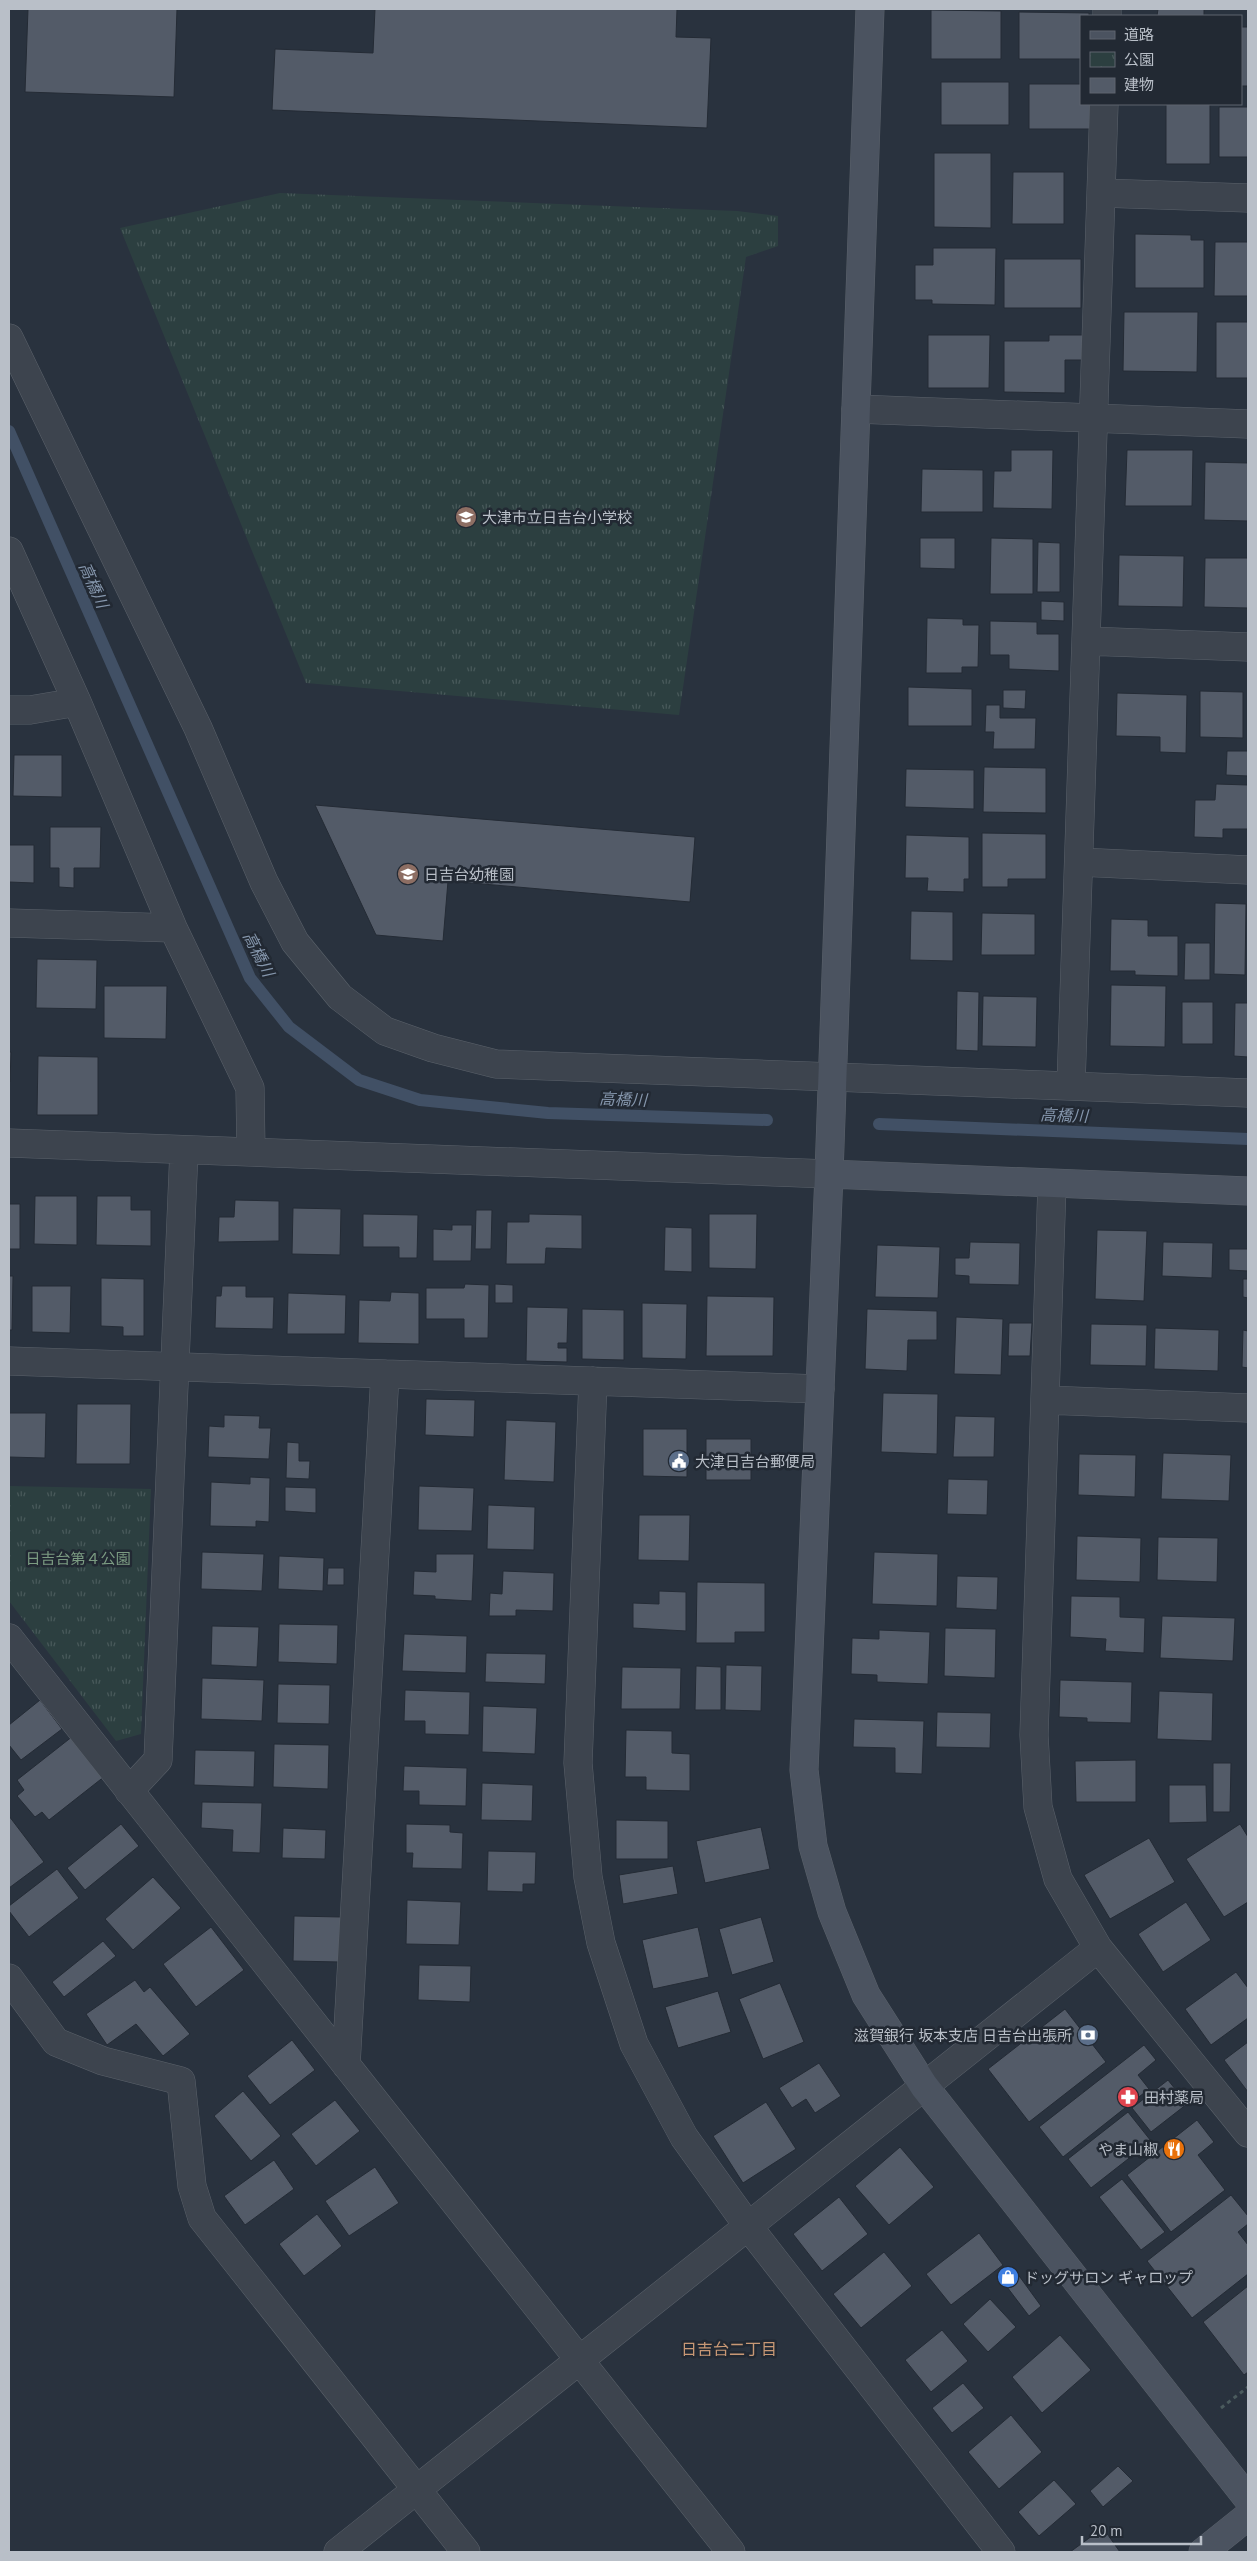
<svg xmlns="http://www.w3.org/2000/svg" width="1257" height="2561" viewBox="0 0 1257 2561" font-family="'PT Sans','Noto Sans JP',sans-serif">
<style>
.park{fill:url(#park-tufts)}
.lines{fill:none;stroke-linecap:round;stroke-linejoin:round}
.stream{stroke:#415065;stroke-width:12}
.building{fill:#535b68;stroke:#242b35}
.street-casing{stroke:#5b626b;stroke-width:29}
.secondary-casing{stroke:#5b626b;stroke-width:29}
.path{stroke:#4b5b5e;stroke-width:3;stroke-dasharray:4 4;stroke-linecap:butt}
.street{stroke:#3d444e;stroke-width:28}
.secondary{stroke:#4b5360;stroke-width:28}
.labels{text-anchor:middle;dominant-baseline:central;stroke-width:5;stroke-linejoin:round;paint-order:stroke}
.poi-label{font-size:15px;fill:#b9bfc8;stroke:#222933;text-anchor:start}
.park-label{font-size:15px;fill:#7b9b82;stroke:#222933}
.water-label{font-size:16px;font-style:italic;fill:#8596ac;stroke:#222933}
.neighbourhood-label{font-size:16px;fill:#c89875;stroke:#222933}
</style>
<defs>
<pattern id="park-tufts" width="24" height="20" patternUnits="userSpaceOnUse" patternTransform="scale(1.25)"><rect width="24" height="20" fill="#2c3f40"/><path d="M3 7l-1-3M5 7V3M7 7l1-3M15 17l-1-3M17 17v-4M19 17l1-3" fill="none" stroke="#48595a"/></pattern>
</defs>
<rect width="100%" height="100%" fill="#29323e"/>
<!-- park -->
<path class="park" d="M280,193L737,211L778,216V246L746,257L679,715L306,683L120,228Z
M9,1486L151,1489L141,1734L116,1741L9,1601Z"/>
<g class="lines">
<!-- stream -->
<path class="stream" d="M9,431L250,978L289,1027L359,1080L420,1100L548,1113L767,1120
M879,1124L1248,1139"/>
</g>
<!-- building -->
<path class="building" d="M28,9H177L174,97L25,92Z
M375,9H677L676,37L711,38L707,128L272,110L275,49L373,53Z
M1158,9H1204V16H1157Z
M931,10L1001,11V59H931Z
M1019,12L1089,13V16H1081V59H1019Z
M1241,27H1248V86H1241Z
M941,82H1009V125H941Z
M1029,84H1081V104H1098V129H1029Z
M1166,104H1210V164H1166Z
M1219,107H1248V157H1219Z
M934,153H991V228L934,227Z
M1013,172H1064V224H1012Z
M1135,234L1191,235V240H1204V288H1135Z
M1215,242H1248V296H1214Z
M933,248H996L995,305L932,304V300H915V265H933Z
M1004,259H1081V308H1004Z
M1124,312H1198L1197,372L1123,371Z
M1216,322H1248V378H1216Z
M928,335H990L989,388H928Z
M1049,335H1088V360H1065V393L1004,392V341H1049Z
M1011,450H1053L1052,509L993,508L994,471H1011Z
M1127,450H1193L1192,506H1125Z
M1205,462L1248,463V521L1204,520Z
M922,469L983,470V512H921Z
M920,538H955V569L920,568Z
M991,538L1033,539V594H990Z
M1038,542L1060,543V592H1037Z
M1119,555L1184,556L1183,607L1118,606Z
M1205,558H1248V608L1204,607Z
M1041,601L1064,602V621L1041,620Z
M927,618L963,619V625H979L978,667H962V673H926Z
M990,621L1037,622V634H1059V671L1009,669V655H990Z
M908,687L972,689V726H908Z
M1003,690H1026L1025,709L1003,708Z
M1200,691L1243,692V738L1200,737Z
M1117,693L1187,695L1186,753L1160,752V737L1116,736Z
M986,705H1000V718H1036L1035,749H993L994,732H985Z
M1227,751H1248V776L1226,775Z
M14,755H62V797L13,796Z
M984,767L1046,768V813L983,812Z
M906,769L974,770V809L905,807Z
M1216,784L1248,785V829H1223V838L1194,837L1195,800H1215Z
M315,805L695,837L690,902L448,881L443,941L376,935Z
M50,827H101L100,868H74V888L59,887V868H50Z
M982,833L1046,834V879H1008V887H982Z
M906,835L969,837V879H964V892L927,891L928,878H905Z
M9,845H34V883L9,882Z
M1215,903L1246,904L1245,975L1214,974Z
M911,911L953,912V961L910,960Z
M982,913L1035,914V955H981Z
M1111,919L1148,920V936H1178V976L1135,975V971H1110Z
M1185,943H1210V980H1184Z
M37,959L97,960L96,1009L36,1008Z
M1111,985L1166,986L1165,1047L1110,1046Z
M104,986H167L166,1039L104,1038Z
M957,991L979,992L978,1051L956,1050Z
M983,996L1037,997L1036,1047L982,1046Z
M1182,1002H1213V1044H1182Z
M1235,1003H1248V1057L1234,1056Z
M9,1052H11L10,1082H9Z
M38,1056L98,1057V1115H37Z
M35,1196H77V1245L34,1244Z
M97,1196H131V1210H151V1246L96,1245Z
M235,1200L279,1201V1241L218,1242L219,1217H234Z
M9,1204H20V1249H9Z
M293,1208L341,1209L340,1255L292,1254Z
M476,1210H492L491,1249H475Z
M363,1214L418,1215L417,1258H399V1247H363Z
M529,1214L582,1215V1249L546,1248L545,1264H506L507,1222H529Z
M709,1214H757L756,1269L709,1268Z
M452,1225H472L471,1261H433V1229L452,1230Z
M665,1227L692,1228V1272L664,1271Z
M1097,1230L1147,1231L1144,1301L1095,1299Z
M970,1242L1020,1243L1019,1285L969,1284V1276L955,1275V1258H969Z
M1163,1242L1213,1243L1212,1278L1162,1276Z
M877,1245L940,1247L938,1298L875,1297Z
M1229,1249H1248V1271L1229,1270Z
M9,1276H13L12,1330H9Z
M101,1278L144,1279V1336H123V1327L101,1326Z
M1243,1279H1248V1298L1243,1297Z
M465,1284L489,1285L488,1338H464V1319H426V1288H464Z
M495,1284L513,1285V1303H495Z
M32,1286H71L70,1333L32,1332Z
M222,1286H246V1297H274L273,1329L215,1328L216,1296H221Z
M391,1292L419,1293V1344L358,1343L359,1300L390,1301Z
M288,1293L346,1295L345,1334H287Z
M707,1296L774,1297L773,1356H706Z
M642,1303L687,1304L686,1359L642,1358Z
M527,1307L568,1308L567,1343H558V1348H567V1362L526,1361Z
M582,1309L624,1310V1360L582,1359Z
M867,1309L937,1311V1340H908L907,1371L865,1369Z
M956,1317L1003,1319L1001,1375L954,1374Z
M1009,1323H1032L1030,1356H1008Z
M1091,1324L1147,1325L1146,1366L1090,1365Z
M1155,1328L1219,1330L1218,1371L1154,1369Z
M1243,1330L1248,1331V1368L1242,1367Z
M883,1393L938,1394L937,1454L881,1452Z
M426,1399L475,1400L474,1437L425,1435Z
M77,1404H131L130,1464H76Z
M9,1413H46L45,1458L9,1457Z
M224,1415L260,1416L259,1428H271L269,1459L208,1457L209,1426L224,1427Z
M955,1416L995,1417L994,1457H953Z
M506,1420L556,1422L554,1482L504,1480Z
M643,1429H687V1477L643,1476Z
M706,1439H751V1480H706Z
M287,1442L299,1443V1461H310L309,1479L286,1478Z
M1163,1453L1231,1455L1229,1501L1161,1499Z
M1079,1454L1136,1455L1135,1497L1078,1495Z
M250,1477L270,1478L269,1522L256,1521V1527L210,1526L211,1482L250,1484Z
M948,1479L988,1480L987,1515L947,1514Z
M419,1486L474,1488L472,1531L418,1530Z
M285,1487L316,1488V1513L285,1511Z
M488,1505L535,1507L534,1550L487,1549Z
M639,1515H690L689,1561L638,1560Z
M1077,1536L1141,1538L1140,1582L1076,1580Z
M1158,1537L1218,1538L1217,1582L1157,1580Z
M202,1552L264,1554L262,1591L201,1589Z
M874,1552L938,1554L937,1606L872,1604Z
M436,1554H474L472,1601L435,1599V1596L413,1595L414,1571L436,1572Z
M279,1556L324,1558L323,1591L278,1589Z
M328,1568H344V1585H327Z
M503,1571L554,1573L553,1611L516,1610V1616H489L490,1593L502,1594Z
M957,1576L998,1577L997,1610L956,1608Z
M697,1582L765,1583V1632H735V1643H696Z
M659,1591L686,1592V1631L633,1628V1603L659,1604Z
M1071,1596L1120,1597V1617L1145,1618L1144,1653L1105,1651L1106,1639L1070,1637Z
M1162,1616L1235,1618L1233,1661L1160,1658Z
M279,1624L338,1625L337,1664L278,1662Z
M212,1626L259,1627L257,1667L211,1665Z
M945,1628L996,1629L995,1678L944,1676Z
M879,1630L930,1632L928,1684L877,1682V1675L851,1674L852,1638L879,1639Z
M404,1634L467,1636L466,1673L402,1671Z
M486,1653L546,1654L545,1684L485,1682Z
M726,1665L762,1666L761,1711L725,1710Z
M696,1666L721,1667V1710H695Z
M622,1667L681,1668L680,1709H621Z
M202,1678L264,1680L262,1721L201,1719Z
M1060,1680L1132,1682L1131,1723L1087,1722V1718L1059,1717Z
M278,1684L330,1685L329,1724L277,1723Z
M405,1690L470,1692L469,1735L425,1734V1721H404Z
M1159,1691L1213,1693L1212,1741L1157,1739Z
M40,1700L62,1729L21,1760L9,1745V1725Z
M483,1706L537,1708L535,1754L482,1752Z
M937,1712L991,1713L990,1748L936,1747Z
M854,1719L924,1721L922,1774L895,1773V1748L853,1747Z
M626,1730L672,1731V1753L690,1754V1791L646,1790V1777H625Z
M73,1736L105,1776L49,1820L42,1812L35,1817L17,1796L24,1790L17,1780Z
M274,1744L329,1745L328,1789L273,1787Z
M195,1750L255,1751L254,1787L194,1785Z
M1136,1760V1802H1076L1075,1761Z
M1213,1763H1231L1230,1812H1213Z
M404,1766L467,1768L466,1806L419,1805V1791H403Z
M482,1783L533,1785L532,1821L481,1820Z
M1169,1785H1206L1207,1822L1169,1823Z
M202,1802L262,1803L260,1853L232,1852L233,1830L201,1828Z
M9,1816L44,1862L9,1888Z
M616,1820L668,1821V1859H616Z
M121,1824L139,1846L85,1890L67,1868Z
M406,1824L450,1825V1832L463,1833L462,1869L412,1868L413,1853H406Z
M1240,1824L1248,1837V1902L1224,1917L1186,1859Z
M761,1827L770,1869L705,1883L696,1841Z
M283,1828L326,1830L325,1859L282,1858Z
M1149,1838L1175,1882L1110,1919L1084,1875Z
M488,1851L536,1852L535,1884H523V1892L487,1891Z
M673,1866L678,1894L623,1904L619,1875Z
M57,1869L79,1898L29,1937L9,1911V1906Z
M153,1877L181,1908L133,1950L105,1919Z
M407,1900L461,1902L459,1945L406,1944Z
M1186,1902L1211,1940L1163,1972L1138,1934Z
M294,1916L341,1917L340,1962L293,1961Z
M761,1917L774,1962L732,1975L719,1929Z
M211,1927L244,1970L196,2007L163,1964Z
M698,1927L709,1977L653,1989L642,1940Z
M103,1941L116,1956L64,1997L52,1982Z
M419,1965L471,1966L470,2002L418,2000Z
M1236,1972L1248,1988V2018L1211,2045L1185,2009Z
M135,1980L144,1992L150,1987L190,2034L163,2056L136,2024L107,2045L86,2014Z
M780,1983L804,2042L763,2059L739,1999Z
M718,1991L731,2032L678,2048L665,2007Z
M1065,2009L1106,2062L1029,2122L988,2069Z
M292,2040L315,2070L270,2105L247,2076Z
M1248,2042V2092L1224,2060Z
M1144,2045L1156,2060L1138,2075L1149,2089L1063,2157L1039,2127Z
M819,2063L841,2096L815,2113L806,2099L792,2108L779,2088Z
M1168,2080L1187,2104L1151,2132L1132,2108Z
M243,2091L281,2136L251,2161L214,2116Z
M335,2100L360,2131L316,2166L291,2134Z
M766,2102L796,2149L743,2183L713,2136Z
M1128,2112L1151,2141L1091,2188L1068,2159Z
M1197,2120L1214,2142L1198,2155L1225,2190L1171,2232L1127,2175Z
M900,2147L934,2187L889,2225L855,2186Z
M274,2160L294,2189L245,2225L224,2196Z
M375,2167L399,2203L349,2236L325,2201Z
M1122,2179L1165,2232L1141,2250L1099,2197Z
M1231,2195L1248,2216V2224L1238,2232L1248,2245V2274L1192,2318L1147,2261Z
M839,2197L868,2234L822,2271L793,2234Z
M317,2214L342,2246L304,2276L279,2244Z
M979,2233L1003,2265L951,2305L926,2274Z
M884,2252L912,2286L861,2328L833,2294Z
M1017,2273L1041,2306L1029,2316L1004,2283Z
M1248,2286V2372L1244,2375L1203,2322Z
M990,2299L1016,2327L988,2352L963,2324Z
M942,2330L968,2361L931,2392L905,2360Z
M1060,2335L1091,2370L1042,2413L1012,2377Z
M963,2383L984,2408L952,2433L932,2408Z
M1011,2415L1042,2452L999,2489L968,2452Z
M1118,2466L1133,2481L1103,2507L1090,2491Z
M1054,2480L1076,2504L1039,2536L1018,2512Z
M1103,2528L1120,2552H1070Z"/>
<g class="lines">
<!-- street casing -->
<g class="street-casing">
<path id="street" d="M1107,16V9
M1101,193L1248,198
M9,338L198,728L264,882L295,942L340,997L385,1031L433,1048L496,1064L1248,1093
M856,409L1248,424
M9,551L77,702L173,928L250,1088L251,1152
M1086,641L1248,647
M9,710H30L77,702
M1079,862L1248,870
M9,923L173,928
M1071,1085L1104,104
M9,1143L829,1174
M1052,1184L1034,1735L1038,1807L1058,1879L1098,1948L1248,2133
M9,1361L820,1389
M593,1381L578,1763L588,1877L601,1943L634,2044L684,2137L748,2226L1001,2552
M1046,1400L1248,1408
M9,1638L731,2552
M129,1791L158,1760L184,1150
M9,1978L56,2042L103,2061L181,2081L192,2186L202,2218L466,2552
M346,2065L385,1374
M338,2552L1098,1948"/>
</g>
<!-- secondary casing -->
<g class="secondary-casing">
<path id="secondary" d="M870,9L829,1174L804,1770L813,1846L832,1912L866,1995L924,2086L1248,2499
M829,1174L1248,1191
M1203,2552L1248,2516"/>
</g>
<!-- path -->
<path class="path" d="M1221,2408L1248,2387"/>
<!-- street -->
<use href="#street" class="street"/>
<!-- secondary -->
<use href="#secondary" class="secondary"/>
</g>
<!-- icons -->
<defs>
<g id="school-disc" transform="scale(1.125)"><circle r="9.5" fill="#8d6e63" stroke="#222933"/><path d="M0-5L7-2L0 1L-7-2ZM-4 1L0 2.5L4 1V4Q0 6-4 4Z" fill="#fff"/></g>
<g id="civic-disc" transform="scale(1.125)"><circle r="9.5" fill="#5c6f8a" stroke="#222933"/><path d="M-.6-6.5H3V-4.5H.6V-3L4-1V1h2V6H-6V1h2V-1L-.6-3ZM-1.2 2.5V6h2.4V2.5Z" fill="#fff"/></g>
<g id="bank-disc" transform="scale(1.125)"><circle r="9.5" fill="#5c6f8a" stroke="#222933"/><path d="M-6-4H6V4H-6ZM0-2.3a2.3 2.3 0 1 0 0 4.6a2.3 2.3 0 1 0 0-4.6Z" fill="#fff"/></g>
<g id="pharmacy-disc" transform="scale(1.125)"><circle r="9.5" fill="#e0444e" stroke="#222933"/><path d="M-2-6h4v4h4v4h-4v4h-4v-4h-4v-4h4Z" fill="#fff"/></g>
<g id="restaurant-disc" transform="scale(1.125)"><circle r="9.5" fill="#e8710a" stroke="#222933"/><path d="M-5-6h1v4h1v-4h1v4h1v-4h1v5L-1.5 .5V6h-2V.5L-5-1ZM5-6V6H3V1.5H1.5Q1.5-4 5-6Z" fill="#fff"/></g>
<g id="shop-disc" transform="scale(1.125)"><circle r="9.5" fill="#3f7fe0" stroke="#222933"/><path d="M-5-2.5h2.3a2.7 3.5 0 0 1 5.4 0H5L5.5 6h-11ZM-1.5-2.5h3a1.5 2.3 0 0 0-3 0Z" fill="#fff"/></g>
</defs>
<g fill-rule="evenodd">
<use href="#school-disc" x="466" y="517"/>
<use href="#school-disc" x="408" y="874"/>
<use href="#civic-disc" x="679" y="1461"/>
<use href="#bank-disc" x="1088" y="2035"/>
<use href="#pharmacy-disc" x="1128" y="2097"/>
<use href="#restaurant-disc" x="1174" y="2149"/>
<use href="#shop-disc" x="1008" y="2277"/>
</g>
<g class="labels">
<!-- poi labels -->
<g class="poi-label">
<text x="482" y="517">大津市立日吉台小学校</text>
<text x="424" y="874">日吉台幼稚園</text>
<text x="695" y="1461">大津日吉台郵便局</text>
<text x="1072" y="2035" text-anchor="end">滋賀銀行 坂本支店 日吉台出張所</text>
<text x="1144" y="2097">田村薬局</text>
<text x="1158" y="2149" text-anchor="end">やま山椒</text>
<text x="1024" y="2277">ドッグサロン ギャロップ</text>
</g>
<!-- park labels -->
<g class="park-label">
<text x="78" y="1558">日吉台第４公園</text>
</g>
<!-- water labels -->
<g class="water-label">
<text transform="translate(94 585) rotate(66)">高橋川</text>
<text transform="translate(259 954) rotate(63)">高橋川</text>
<text transform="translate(623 1099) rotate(2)">高橋川</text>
<text transform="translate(1064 1115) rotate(2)">高橋川</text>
</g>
<!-- neighbourhood labels -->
<g class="neighbourhood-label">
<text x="729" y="2349">日吉台二丁目</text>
</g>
</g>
<!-- border -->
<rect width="1257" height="2561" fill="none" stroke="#b9bfc8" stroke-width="20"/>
<!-- legend -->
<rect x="1080" y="15" width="162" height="90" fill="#222933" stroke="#5e656f"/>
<rect x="1090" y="31" width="25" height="8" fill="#4b5360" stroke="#5e656f"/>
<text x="1124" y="40" font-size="15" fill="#b9bfc8">道路</text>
<rect x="1090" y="52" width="25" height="15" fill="url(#park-tufts)" stroke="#5e656f"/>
<text x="1124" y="65" font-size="15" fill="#b9bfc8">公園</text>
<rect x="1090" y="78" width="25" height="15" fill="#535b68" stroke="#5e656f"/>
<text x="1124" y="90" font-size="15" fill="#b9bfc8">建物</text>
<!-- scale -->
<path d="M1082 2536v8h119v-8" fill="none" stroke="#b9bfc8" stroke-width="2.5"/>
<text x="1090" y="2536" font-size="15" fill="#b9bfc8" stroke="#222933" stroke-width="4" paint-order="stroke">20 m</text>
</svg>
